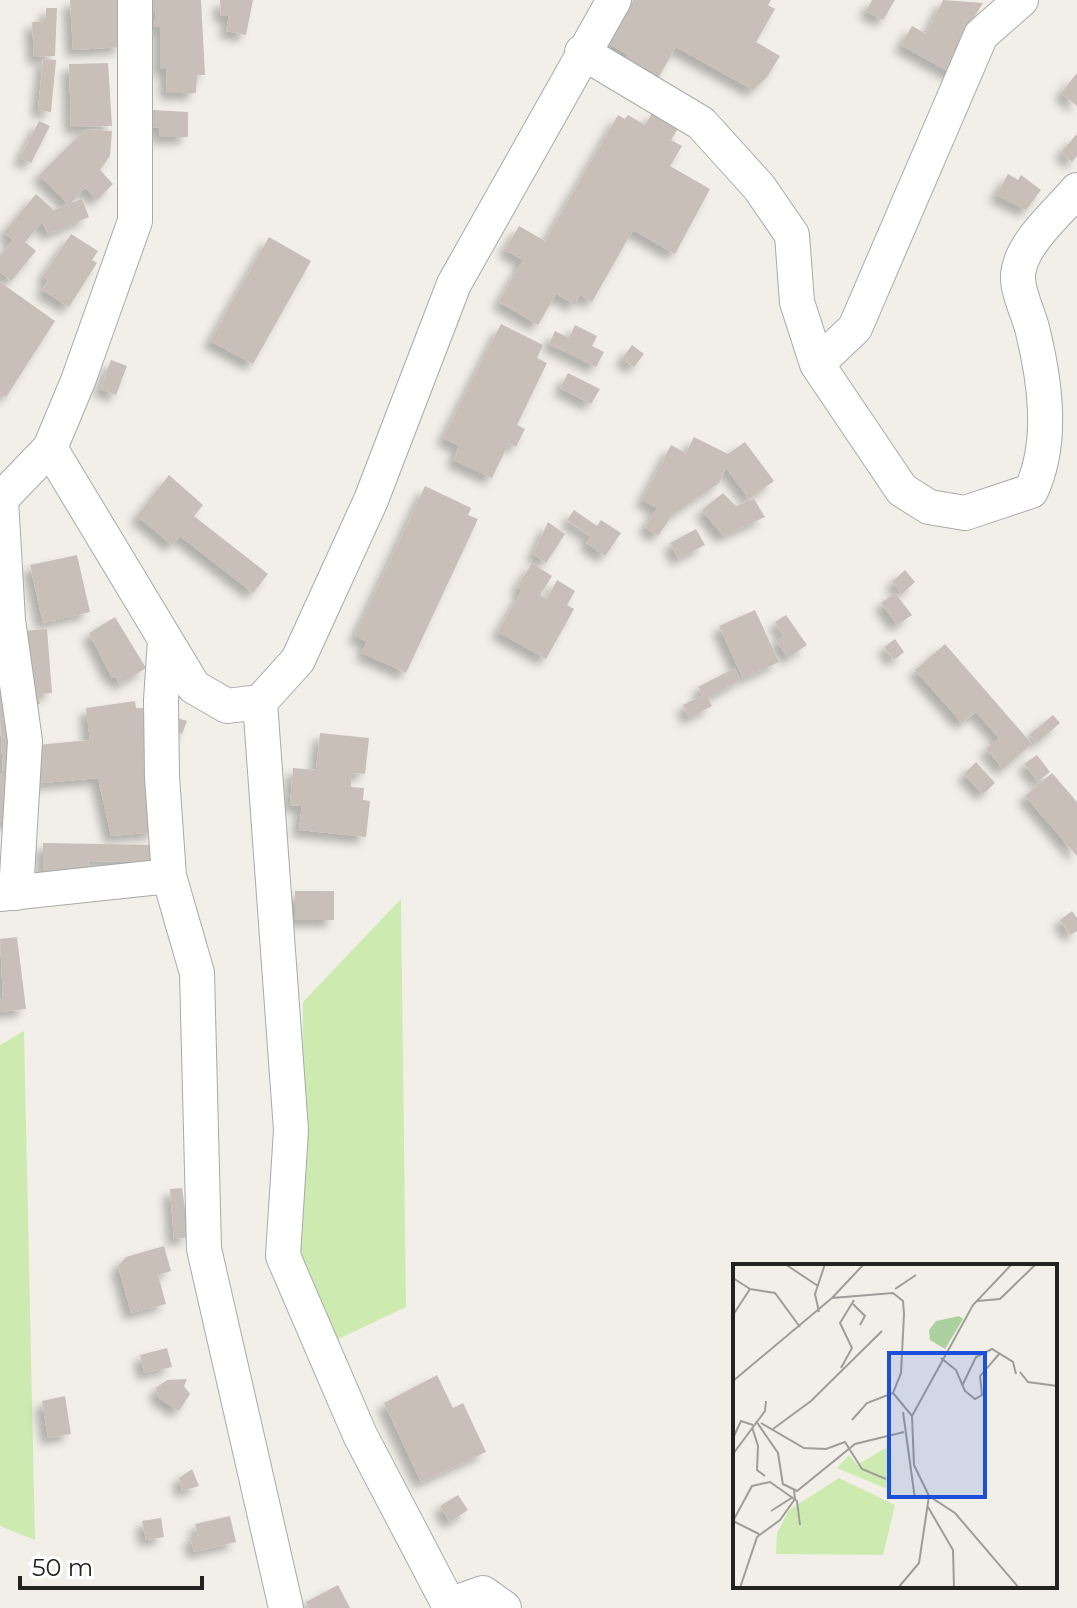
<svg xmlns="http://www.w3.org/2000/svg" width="1077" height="1608" viewBox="0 0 1077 1608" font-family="Montserrat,sans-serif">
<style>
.grass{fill:#cdebb0}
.building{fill:#c7bfb8;filter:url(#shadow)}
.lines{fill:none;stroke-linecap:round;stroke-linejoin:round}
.minor-casing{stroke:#a9a9a9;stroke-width:36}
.minor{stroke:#fff;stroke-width:34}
.inset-road{fill:none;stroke:#9f9d99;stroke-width:2}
.view{fill:#1d4ed8;fill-opacity:0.15;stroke:#1d4ed8;stroke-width:4}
.inset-edge{fill:none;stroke:#222;stroke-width:4}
</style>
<defs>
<filter id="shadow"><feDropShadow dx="-7" dy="7" stdDeviation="4" flood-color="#0004"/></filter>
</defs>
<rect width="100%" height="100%" fill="#f2efe9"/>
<!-- grass -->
<path class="grass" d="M401,899L406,1307L334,1341L300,1262L303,1002Z
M24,1031L35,1540L0,1526V1045Z"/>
<!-- building -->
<path class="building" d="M70,0H119L122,47L73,50Z
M152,0H201L205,75H197L196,93H167L166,69H160V27H154L156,11H152Z
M220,0H253L246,35L226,31L229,16H221Z
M633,0H771L768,5L775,9L756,42L780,56L767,77L753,90L676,47L657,80L624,62L628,55L608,43Z
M872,0H895L883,20L866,11Z
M943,0L983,3L958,43L973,52L958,77L901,45L912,26L926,34Z
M46,8H57L55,56L34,57L32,22L46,21Z
M43,59L56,60L51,112L38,110Z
M108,63L112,126L71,127L69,64Z
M1077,73V106L1061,93Z
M153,110L188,112V137H159V128L151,127Z
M653,112L679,127L671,140L682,146L670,166L710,189L675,254L633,230L592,302L580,295L575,305L556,294L538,325L499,302L523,260L505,250L519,226L545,241L618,115L625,119L628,115L645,125Z
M39,121L50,126L31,163L20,158Z
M86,129L112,131L110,156L100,170L113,184L97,200L85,188L71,203L82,199L89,217L48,234L42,222L25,242L36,251L11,281L0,272V255L13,240L4,232L36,194L53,209L52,211L68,204L39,175Z
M1077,134V156L1072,162L1061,152Z
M1008,174L1018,180L1021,175L1041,190L1026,210L996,195Z
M71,234L98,251L92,260L97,263L69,307L42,290L48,280L43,276Z
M269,237L311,261L253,364L210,341Z
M0,282L55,321L6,397L0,394Z
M501,324L543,345L537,358L547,363L517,425L525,429L516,447L509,443L492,478L453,460L459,446L443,438Z
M575,325L597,336L592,346L604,352L596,367L549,344L555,331L569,338Z
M632,345L644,354L634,367L622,359Z
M111,360L127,366L116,395L100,389Z
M568,373L600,389L591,404L560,388Z
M694,437L728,454L745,442L774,481L749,499L726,468L719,483L672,515L658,536L645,527L657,508L642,500L671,445L686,453Z
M169,475L203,505L194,516L268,574L253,593L180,536L172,545L137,516Z
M425,486L471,508L468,515L478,519L406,673L362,653L367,642L355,636Z
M723,493L736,506L754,499L765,517L723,536L702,510Z
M574,510L597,526L601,520L621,533L605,556L586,543L591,536L567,520Z
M548,522L565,534L546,563L533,554Z
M696,529L705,545L678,559L670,543Z
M77,555L90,612L43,623L30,565Z
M532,563L552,576L540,595L547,599L557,580L575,591L567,605L574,609L546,659L498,632L522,590L517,587Z
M905,570L915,582L902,594L892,582Z
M895,593L912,615L897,625L881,603Z
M755,610L779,662L743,679L719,626Z
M786,615L807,645L788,658L776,641L784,636L775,622Z
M115,617L146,668L120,684L115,676L112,678L89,633Z
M47,629L52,693L38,694L40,704L26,706L21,631Z
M895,639L904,652L894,660L884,647Z
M945,644L1032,744L1003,769L986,749L999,738L976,712L962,723L915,670Z
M735,668L741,680L708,698L712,706L689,718L683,705L703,695L698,687Z
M0,678L13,717L0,718Z
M135,701L136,708H143L156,832L111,836L98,778L43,783V788L29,789L26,746L90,740L86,708Z
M167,715L187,721L182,734L163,727Z
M1053,715L1060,723L1037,743L1029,735Z
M0,720H12L19,770L3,771Z
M320,733L369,738L365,774L352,773L351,787L364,788L363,800L370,801L366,837L299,830L302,806L290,805L293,768L316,770Z
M1037,755L1050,772L1038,781L1024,764Z
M976,762L995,783L983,794L964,774Z
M0,773H13L16,822H0Z
M1052,773L1077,802V856L1025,796Z
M43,843L156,845V862L90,861V872L43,871Z
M295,891H334V920H295Z
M1072,911L1077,918V931L1070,935L1060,920Z
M17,937L26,1009L0,1012V999H3L0,939Z
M182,1188L189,1237L174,1239L170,1189Z
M164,1246L171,1271L158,1275L166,1304L131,1313L118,1266L126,1257Z
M167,1348L172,1367L144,1373L140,1355Z
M437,1375L453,1408L463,1403L486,1452L421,1482L384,1403Z
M187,1379L184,1386L190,1394L179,1411L159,1398L156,1388L167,1380Z
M65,1396L71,1434L48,1438L42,1401Z
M192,1469L199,1486L182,1491L179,1478Z
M458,1495L468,1510L450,1522L440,1506Z
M230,1516L236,1542L194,1552L190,1537L198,1535L195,1524Z
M161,1518L164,1537L146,1540L142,1521Z
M338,1585L350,1608H309L306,1602Z"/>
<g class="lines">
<!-- minor casing -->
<g class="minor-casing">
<path id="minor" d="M135,0V221L78,381L50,448L194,687L227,706L260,702L298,660L371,500L454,284L614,0
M582,52L701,123L759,187L792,235L797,302L817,364L902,490L929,507L965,513L1031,491C1054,442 1045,380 1032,328C1028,313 1017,291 1018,275C1020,244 1058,213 1077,190
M817,364L855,328L981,35L1021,0
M0,500L50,448
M1,500L8,620L25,741L16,893
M165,640L161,700L162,777L169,876L197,973L204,1249L286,1608
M260,702L291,1130L283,1256L360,1435L449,1605L483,1593L504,1608
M0,894L169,876"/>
</g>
<!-- minor -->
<use href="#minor" class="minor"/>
</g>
<!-- overview -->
<g transform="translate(733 1264)">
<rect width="324" height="324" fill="#f2efe9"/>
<path d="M158,181L159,227L104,204L116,191L124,201ZM106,214L162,241L150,291L43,290L44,269L56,246Z" fill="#cdebb0"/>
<path d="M226,52L230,55L212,85L197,76L196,66L203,57Z" fill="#add19e"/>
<path class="inset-road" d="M52,0L85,22M0,14L17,25L0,51M17,25L42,29L67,63M162,25L183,11M99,34L131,0M244,37L267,35L303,0M120,40L132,52L127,61M86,48L82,30L92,0M208,94L223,106L232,127L242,135L249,131L247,112L267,89M108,104L119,84L107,59L121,36M287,108L295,118L324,122M0,117L99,34L160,29L170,37L171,50L168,109L160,129L179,152L240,41L279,0M229,122L243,93L259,85L280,98L283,110M156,134L157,169M170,148L182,235M179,152L181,201L196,232L222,249L286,324M119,156L134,139L160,129M23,157L45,189L50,221M28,159L71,184L93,185L112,178L129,205L153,215M19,163L25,182L24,206L32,212M40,165L78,137L149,67M0,174L8,157L20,161M0,190L32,147L33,137M50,220L64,227L122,180L171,168M195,243L220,286L221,324M38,247L60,233M0,257L19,222L37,218L64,237L67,261M0,257L26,270M7,324L24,273L47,256L62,235L61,226M165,324L186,299L196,232"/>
<path class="view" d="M156,89H252V233H156Z"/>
<rect width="324" height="324" class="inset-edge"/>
</g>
<!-- scale -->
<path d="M20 1576v12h182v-12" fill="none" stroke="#222222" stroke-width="4"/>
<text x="32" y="1576" font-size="24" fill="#222222" stroke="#ffffff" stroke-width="6" paint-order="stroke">50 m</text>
</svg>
